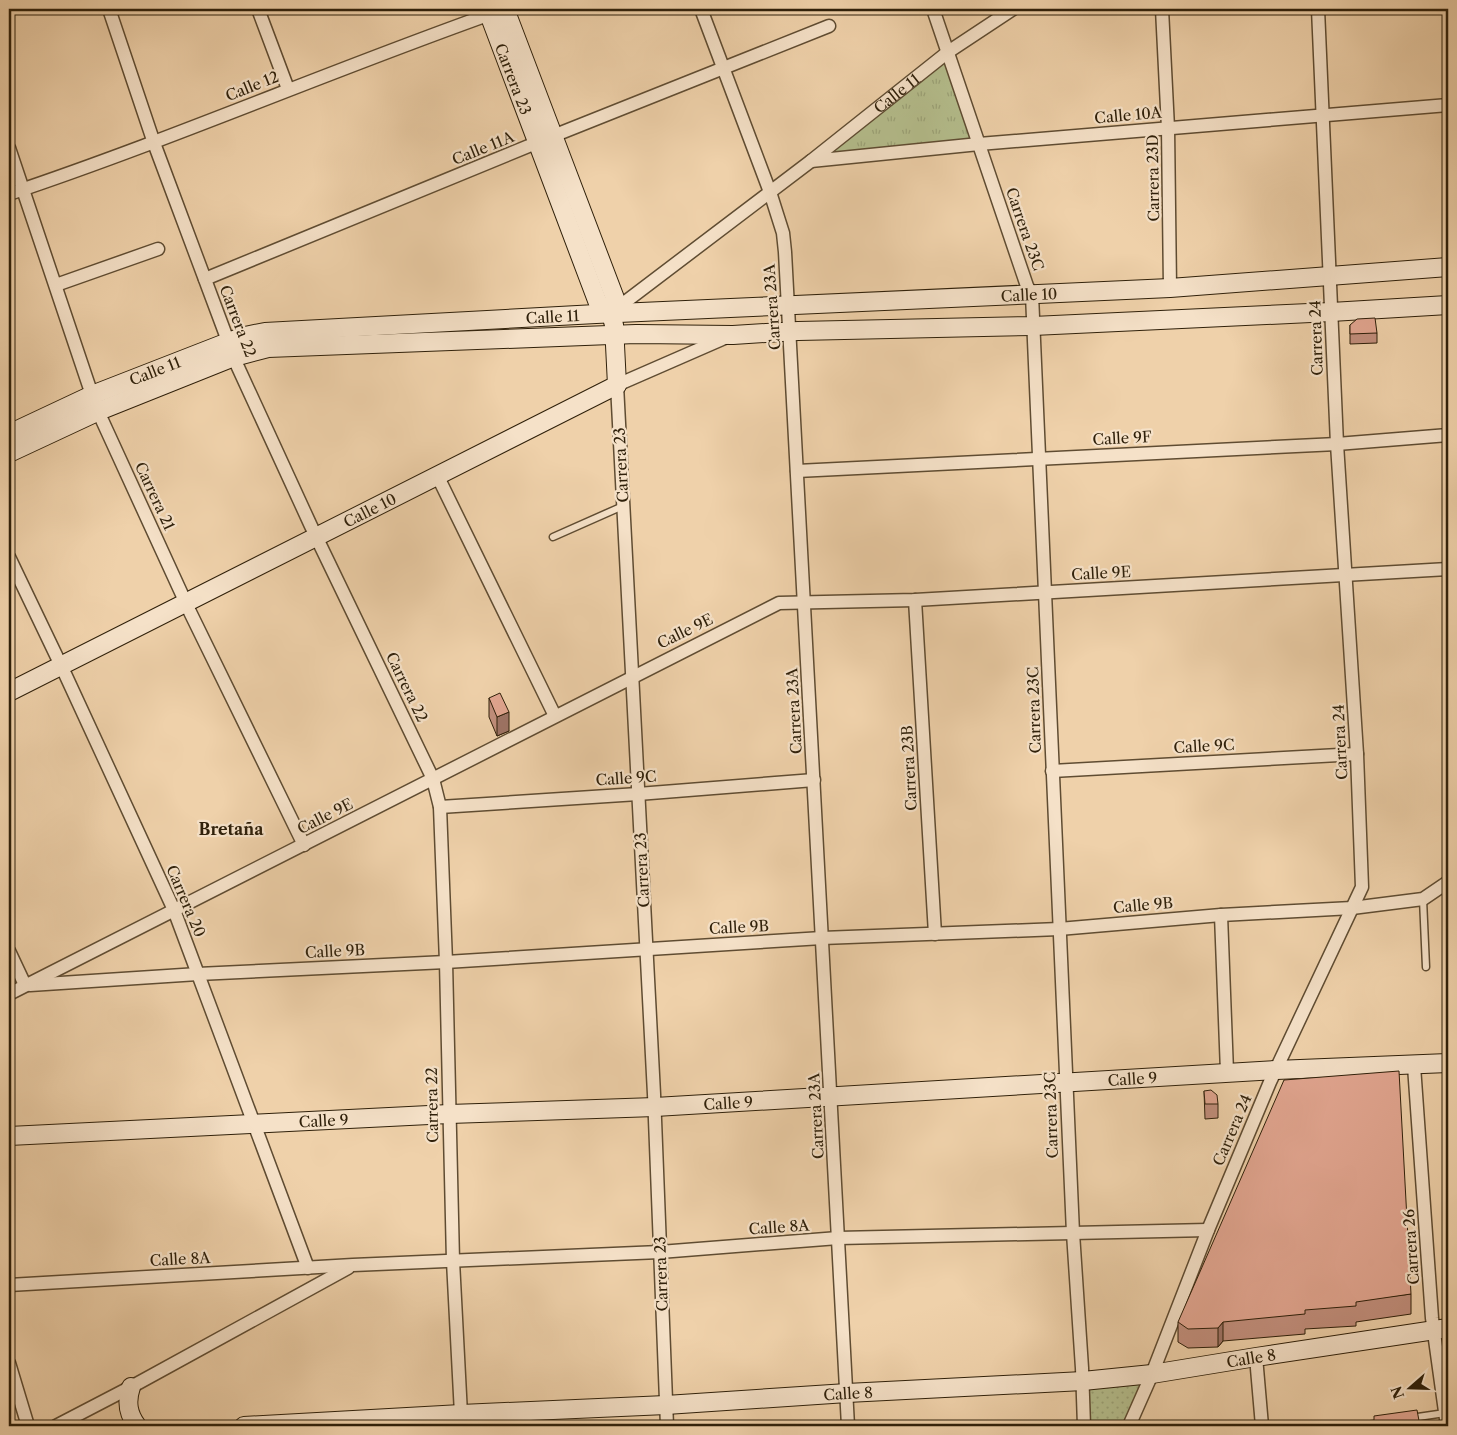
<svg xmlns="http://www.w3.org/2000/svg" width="1457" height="1435" viewBox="0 0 1457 1435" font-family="'Libre Caslon Text',serif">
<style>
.grass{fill:url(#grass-dots);stroke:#726e4b}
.park{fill:url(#park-tufts);stroke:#726e4b}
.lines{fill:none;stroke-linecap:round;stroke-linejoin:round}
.lane-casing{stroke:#5f4c32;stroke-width:9}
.street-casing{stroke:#5f4c32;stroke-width:15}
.secondary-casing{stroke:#2f200a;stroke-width:20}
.lane{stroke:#f5e1c8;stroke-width:6}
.street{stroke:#f5e1c8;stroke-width:12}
.secondary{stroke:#f5e1c8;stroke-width:18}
.wall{fill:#c28f7d;stroke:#2f200a}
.shaded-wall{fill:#9e7466;stroke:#2f200a}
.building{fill:#e2a691;stroke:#2f200a}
.labels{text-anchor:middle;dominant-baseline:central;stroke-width:4.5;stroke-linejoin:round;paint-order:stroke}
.street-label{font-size:15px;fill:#2f200a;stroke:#f5e1c8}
.neighbourhood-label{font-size:16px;font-weight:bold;fill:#2f200a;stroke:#f5e1c8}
</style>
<defs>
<pattern id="grass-dots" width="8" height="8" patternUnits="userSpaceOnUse" patternTransform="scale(1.25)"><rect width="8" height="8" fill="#b4bd8c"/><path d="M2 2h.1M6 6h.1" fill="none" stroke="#9ba277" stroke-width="1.8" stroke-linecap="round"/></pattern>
<pattern id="park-tufts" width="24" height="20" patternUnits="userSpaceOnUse" patternTransform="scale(1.25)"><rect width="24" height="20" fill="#b4bd8c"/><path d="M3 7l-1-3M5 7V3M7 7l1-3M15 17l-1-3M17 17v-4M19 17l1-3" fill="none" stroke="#9ba277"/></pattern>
</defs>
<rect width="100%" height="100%" fill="#efd1aa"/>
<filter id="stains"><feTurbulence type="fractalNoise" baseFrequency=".004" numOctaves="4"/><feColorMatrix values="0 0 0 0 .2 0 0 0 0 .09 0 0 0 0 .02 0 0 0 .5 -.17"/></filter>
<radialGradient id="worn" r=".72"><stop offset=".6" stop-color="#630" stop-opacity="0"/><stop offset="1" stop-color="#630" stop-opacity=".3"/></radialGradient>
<!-- grass -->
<path class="grass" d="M1152,1374L1129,1426H1084L1083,1381Z"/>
<!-- park -->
<path class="park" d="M948,52L979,144L811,161Z"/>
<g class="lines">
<!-- lane casing -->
<g class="lane-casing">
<path id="lane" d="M553,537L623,506
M1423,899L1426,967
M1411,1418L1445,1413
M1366,1425L1382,1423"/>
</g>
<!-- street casing -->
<g class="street-casing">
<g id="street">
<path d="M109,9L154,143L237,365L311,526L433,779L440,807L446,962L453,1261L461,1414L458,1426"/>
<path d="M258,9L288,89"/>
<path d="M701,9L770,192L783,233L785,252L848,1426"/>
<path d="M933,9L1027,286L1032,295L1073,1233L1082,1368L1084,1426"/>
<path d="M1162,9L1168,128L1170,288"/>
<path d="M9,148L89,386L102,420L190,612L304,845"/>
<path d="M811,161L979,144L1448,105"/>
<path d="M9,194C173,139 332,70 496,12"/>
<path d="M205,279L553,136L829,26"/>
<path d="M56,285L158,249"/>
<path id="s1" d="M612,312L811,161L948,52L1013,9"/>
<path d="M797,471L1337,444L1448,435"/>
<path d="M437,475L555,716"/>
<path d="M9,557L66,676L174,910L308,1268"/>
<path d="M915,600L935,934"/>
<path d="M1052,771L1357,754"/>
<path d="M440,807L638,794L814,780"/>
<path d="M1221,915L1227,1072"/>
<path d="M9,951L25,985"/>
<path d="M30,985L198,974L446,962L822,938L1059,929L1221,915L1352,908L1423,899L1448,882"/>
<path d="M9,994L779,603L915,600L1448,569"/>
<path d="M1414,1066L1432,1318L1447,1426"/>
<path d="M9,1285L353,1265L660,1252L838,1238L1208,1230"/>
<path d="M1256,1357L1262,1426"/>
<path d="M9,1363L28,1426"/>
<path d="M56,1426L131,1387L348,1268"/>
<path d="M667,1426L654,1094L617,385L727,337"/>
<path d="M1129,1426L1152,1374L1208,1230L1270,1082L1362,887L1357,754L1337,444L1318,9"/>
</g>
</g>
<!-- secondary casing -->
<g class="secondary-casing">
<g id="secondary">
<path d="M505,9L616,301L611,314"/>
<path id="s2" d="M9,434L92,395L228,342L245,336L265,332L596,314L1170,288L1448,267"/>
<path d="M9,453L99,411L234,357L268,348L636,334L733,335L798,331L1033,326L1331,312L1448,305"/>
<path id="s3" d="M9,692L617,385L614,325L611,314L598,303L487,9"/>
<path id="s4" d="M9,1136L449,1114L655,1107L1276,1070L1448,1063"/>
<path d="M131,1387C126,1402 128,1414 137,1426"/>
<path id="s5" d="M244,1426L461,1414L666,1405L847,1393L1083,1381L1152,1374L1256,1357L1448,1328"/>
</g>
</g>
<!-- lane -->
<use href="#lane" class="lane"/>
<!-- street -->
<use href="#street" class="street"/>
<!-- secondary -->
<use href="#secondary" class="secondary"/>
</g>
<!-- wall -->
<path class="wall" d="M1350,325L1377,333V343L1350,344Z
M489,698L509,731L497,736L489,717Z
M1204,1091L1218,1104V1118L1205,1119Z
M1411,1294V1314L1356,1322V1326L1305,1329V1334L1223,1341L1218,1347L1188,1348L1178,1342V1322Z"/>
<!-- shaded-wall -->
<path class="shaded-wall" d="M509,712V731L497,736V717Z
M1223,1322V1341L1218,1347V1328Z"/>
<!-- building -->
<path class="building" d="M1375,318L1377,333L1350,334V325L1357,319Z
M500,693L509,712L497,717L489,698Z
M1399,1071L1411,1294L1356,1302V1306L1305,1310V1314L1223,1322L1218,1328L1188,1329L1178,1322L1284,1080Z
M1211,1090L1217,1095L1218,1104H1205L1204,1091Z
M1417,1410L1420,1426H1374V1416Z"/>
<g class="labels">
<!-- street labels -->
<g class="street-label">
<text transform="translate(513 79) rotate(69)">Carrera 23</text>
<text transform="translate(252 86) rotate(-22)">Calle 12</text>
<text stroke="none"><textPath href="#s1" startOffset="359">Calle 11</textPath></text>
<text transform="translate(1128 115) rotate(-5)">Calle 10A</text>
<text transform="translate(483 148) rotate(-22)">Calle 11A</text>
<text transform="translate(1153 178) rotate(-91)">Carrera 23D</text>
<text transform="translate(1025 229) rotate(71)">Carrera 23C</text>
<text stroke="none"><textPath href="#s2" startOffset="1041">Calle 10</textPath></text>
<text transform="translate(772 307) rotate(-94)">Carrera 23A</text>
<text stroke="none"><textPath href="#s2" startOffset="564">Calle 11</textPath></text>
<text transform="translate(238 321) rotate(69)">Carrera 22</text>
<text transform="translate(1316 338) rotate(-92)">Carrera 24</text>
<text stroke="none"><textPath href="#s2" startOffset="159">Calle 11</textPath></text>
<text transform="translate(1122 438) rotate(-3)">Calle 9F</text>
<text transform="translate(621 465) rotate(-93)">Carrera 23</text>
<text transform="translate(155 496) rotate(65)">Carrera 21</text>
<text stroke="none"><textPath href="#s3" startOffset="404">Calle 10</textPath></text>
<text transform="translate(1101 573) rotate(-3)">Calle 9E</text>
<text transform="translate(685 631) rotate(-26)">Calle 9E</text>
<text transform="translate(407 687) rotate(64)">Carrera 22</text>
<text transform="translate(1034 710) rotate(-92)">Carrera 23C</text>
<text transform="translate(794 711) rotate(-93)">Carrera 23A</text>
<text transform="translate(1340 742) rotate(-93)">Carrera 24</text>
<text transform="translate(1204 746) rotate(-3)">Calle 9C</text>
<text transform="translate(909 768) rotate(-93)">Carrera 23B</text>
<text transform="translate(626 778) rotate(-4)">Calle 9C</text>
<text transform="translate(325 816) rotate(-27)">Calle 9E</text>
<text transform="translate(642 870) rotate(-93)">Carrera 23</text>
<text transform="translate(186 901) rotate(67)">Carrera 20</text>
<text transform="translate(1143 905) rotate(-5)">Calle 9B</text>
<text transform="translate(739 927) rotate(-3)">Calle 9B</text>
<text transform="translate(335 951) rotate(-3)">Calle 9B</text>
<text stroke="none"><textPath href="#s4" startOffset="1125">Calle 9</textPath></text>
<text stroke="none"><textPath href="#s4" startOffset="720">Calle 9</textPath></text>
<text transform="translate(432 1105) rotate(-91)">Carrera 22</text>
<text transform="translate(1051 1115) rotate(-92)">Carrera 23C</text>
<text transform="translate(816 1116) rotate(-93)">Carrera 23A</text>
<text stroke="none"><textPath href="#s4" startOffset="315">Calle 9</textPath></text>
<text transform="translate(1232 1130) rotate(-67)">Carrera 24</text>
<text transform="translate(779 1227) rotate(-4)">Calle 8A</text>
<text transform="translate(1411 1247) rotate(-94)">Carrera 26</text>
<text transform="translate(180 1259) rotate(-3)">Calle 8A</text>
<text transform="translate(661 1274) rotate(-92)">Carrera 23</text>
<text stroke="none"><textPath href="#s5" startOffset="1010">Calle 8</textPath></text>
<text stroke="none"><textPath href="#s5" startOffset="605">Calle 8</textPath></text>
</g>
<!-- neighbourhood labels -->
<g class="neighbourhood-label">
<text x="231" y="829">Bretaña</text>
</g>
</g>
<!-- margin -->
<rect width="1457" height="1435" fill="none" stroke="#efd1aa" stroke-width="30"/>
<rect x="10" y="10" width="1437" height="1415" fill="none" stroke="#2f200a" stroke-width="2.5"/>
<rect x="15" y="15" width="1427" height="1405" fill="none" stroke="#2f200a"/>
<!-- north arrow -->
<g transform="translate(1410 1388) rotate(250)" stroke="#f5e1c8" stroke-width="4" paint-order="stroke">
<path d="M0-4L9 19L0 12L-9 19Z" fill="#2f200a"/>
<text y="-8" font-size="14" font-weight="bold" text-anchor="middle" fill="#2f200a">N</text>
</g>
<rect width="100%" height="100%" filter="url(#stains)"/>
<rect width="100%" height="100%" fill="url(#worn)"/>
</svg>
